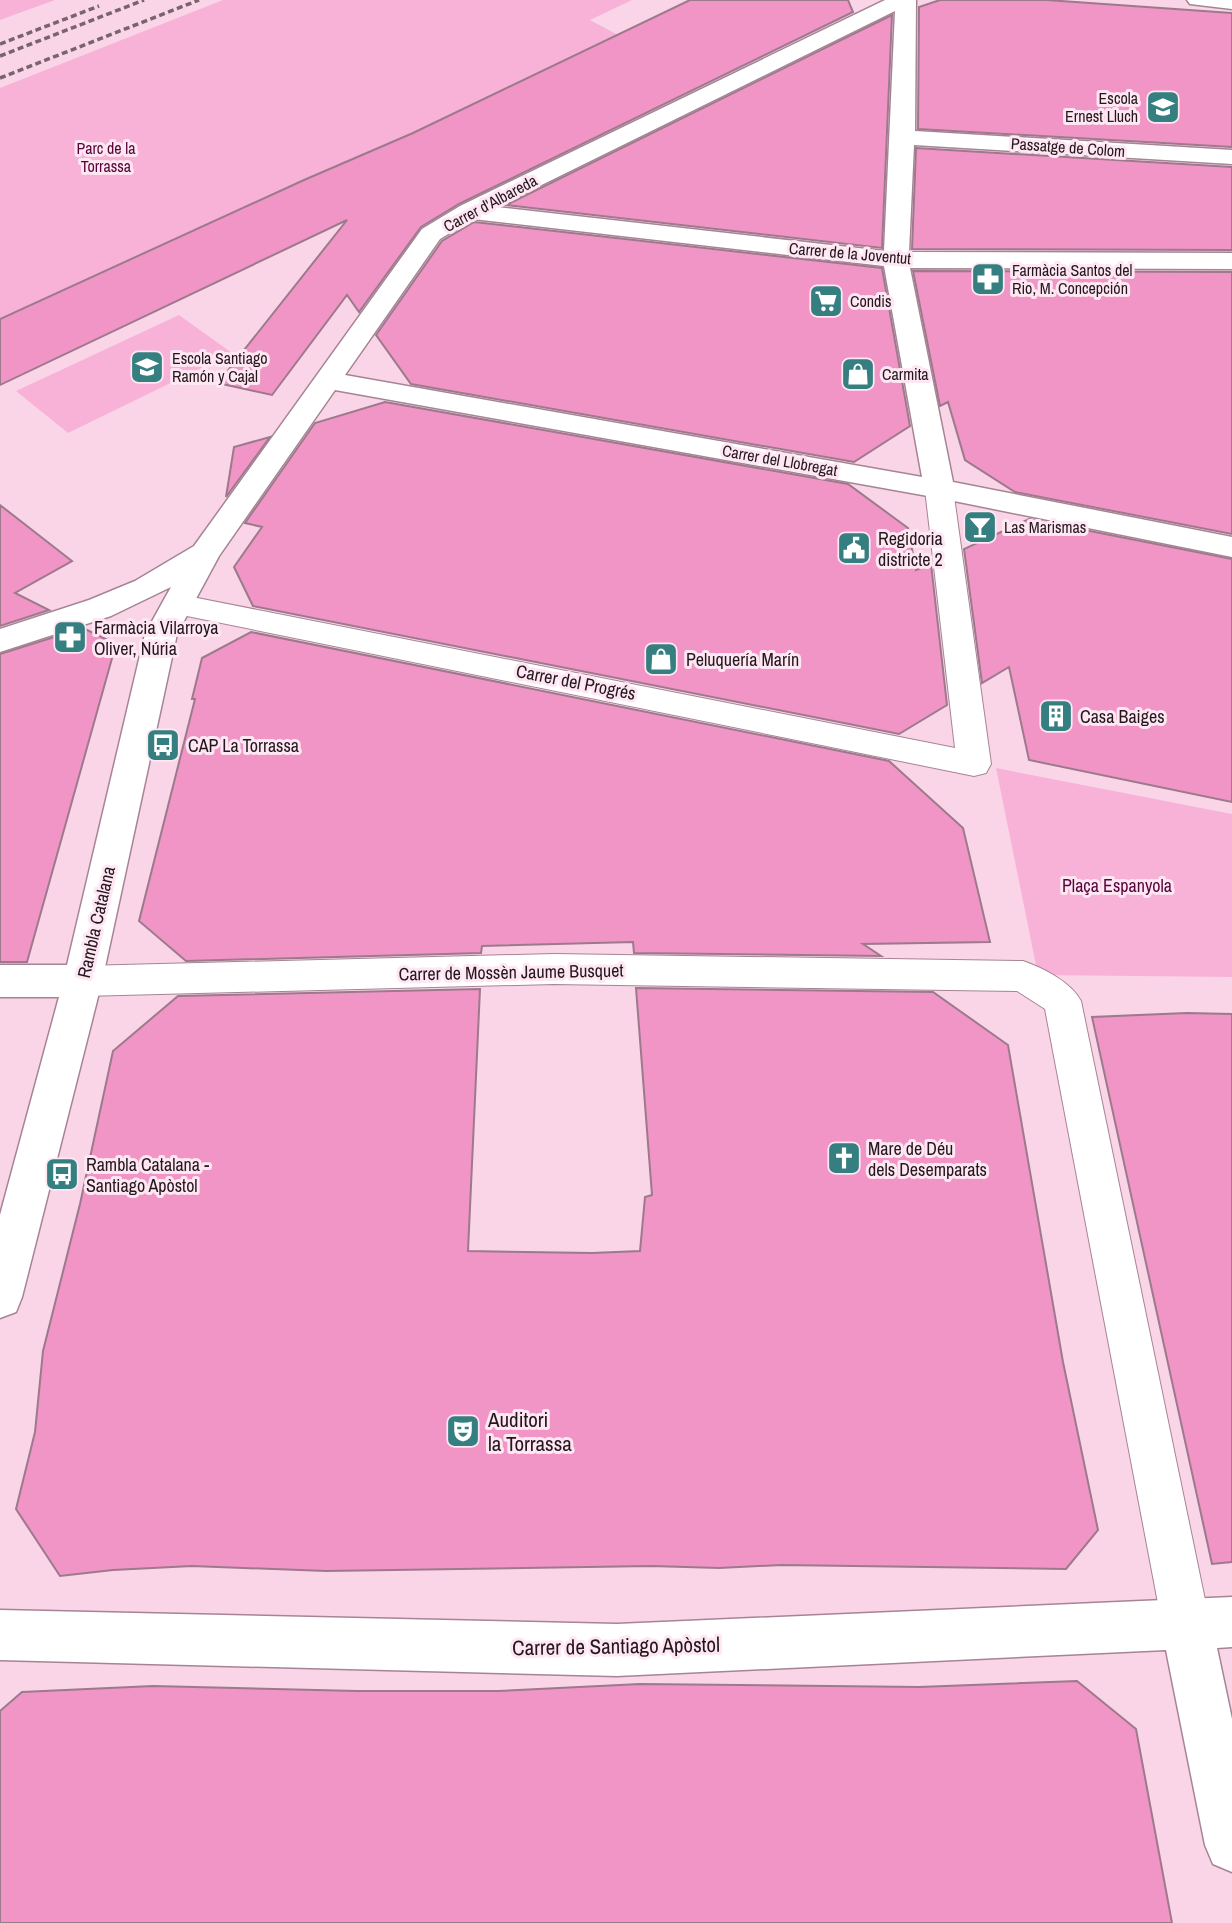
<svg xmlns="http://www.w3.org/2000/svg" width="1232" height="1923" viewBox="0 0 1232 1923" font-family="'Archivo Narrow',sans-serif">
<style>
.green{fill:#f9b2d7}
.building{fill:#f095c6;stroke:#9c7a8b;stroke-width:2}
.lines{fill:none;stroke-linecap:round;stroke-linejoin:round}
.pedestrian-casing{stroke:#a68495;stroke-width:2}
.minor-casing{stroke:#a68495;stroke-width:3}
.pedestrian{fill:#fff;fill-rule:evenodd}
.minor{fill:#fff;fill-rule:evenodd}
.rail{stroke:#79636e;stroke-width:3.5;stroke-dasharray:6 3.5;stroke-linecap:butt}
.labels{text-anchor:middle;dominant-baseline:central;stroke-width:6;stroke-linejoin:round;paint-order:stroke}
.far-poi-label{font-size:16px;fill:#23171d;stroke:#fee7f2;text-anchor:start}
.far-street-label{font-size:16px;fill:#23171d;stroke:#fee7f2}
.far-park-label{font-size:16px;fill:#56043a;stroke:#fee7f2}
.poi-label{font-size:18px;fill:#23171d;stroke:#fee7f2;text-anchor:start}
.street-label{font-size:18px;fill:#23171d;stroke:#fee7f2}
.park-label{font-size:18px;fill:#56043a;stroke:#fee7f2}
.near-poi-label{font-size:21px;fill:#23171d;stroke:#fee7f2;text-anchor:start}
.near-street-label{font-size:21px;fill:#23171d;stroke:#fee7f2}
</style>
<rect width="100%" height="100%" fill="#fad5e7"/>
<!-- green -->
<path class="green" d="M0,0H55L0,20Z
M223,0H632L590,20L618,35L413,133L302,180L0,319V88Z
M179,315L232,353L68,433L16,391Z
M996,768L1232,814V977L1038,975Z"/>
<!-- building -->
<path class="building" d="M690,0H848L853,12L459,204L421,227L359,312L347,295L272,395L218,383L347,220L0,385V319L304,180L413,133Z
M940,0H1047L1232,13V147L918,129L919,7Z
M892,15L882,248L506,205Z
M916,148L1232,167V250L912,249Z
M474,222L882,268L910,426L854,462L411,384L376,335L442,241Z
M913,271L1232,272V534L1015,492L965,460L948,402L940,406Z
M385,402L848,484L908,528L916,570L931,564L947,705L899,734L253,606L234,567L262,527L245,523L315,423Z
M270,437L226,497L234,447Z
M0,505L72,561L15,593L49,610L0,626Z
M1029,519L1232,559V802L1029,760L1009,667L982,683L964,549Z
M83,628L116,644L27,962H0V654Z
M251,632L889,761L963,828L990,942L863,944L881,956L634,953L633,942L482,946L481,953L186,961L139,921L195,699H192L202,658Z
M636,988L933,992L1008,1045L1063,1362L1098,1530L1066,1569L781,1565L719,1568L651,1566L326,1571L192,1566L113,1570L60,1576L16,1509L35,1432L43,1351L80,1204L113,1051L178,996L480,989L468,1251L592,1253L640,1251L645,1197L652,1195Z
M1187,1013L1232,1014V1562L1212,1564L1092,1017Z
M1077,1681L1136,1729L1172,1923H0V1711L22,1692L153,1686L357,1691H498L640,1684L919,1687Z"/>
<g class="lines">
<!-- pedestrian casing -->
<g class="pedestrian-casing">
<path id="pedestrian" d="M939,480L949,483L953,489L991,764L986,773L974,776L177,614L166,611L162,604L166,597L177,594L955,748L925,489L929,483Z
M554,954L1023,961C1043,968 1071,982 1081,1001L1210,1624L1203,1641L1186,1648L1169,1641L1162,1624L1045,1009L1017,991L554,984L83,996L70,992L64,981L70,970L83,966Z"/>
</g>
<!-- minor casing -->
<g class="minor-casing">
<path id="minor" d="M885,0H916L915,131L1232,150V164L914,145L909,252L1232,253V269L910,268L953,482L1232,537V557L939,498L335,390L219,556L177,634L102,981L22,1297L16,1312L0,1318V1215L59,997H0V965H67L145,634L171,587L111,616L0,652V629L89,600L135,581L194,546L422,229L460,206ZM895,11L884,251L497,207ZM473,219L884,266L922,477L345,375L440,239Z
M1187,0H1232V9L1190,4Z
M1232,1597V1647L1217,1648L1232,1719V1872L1213,1864L1205,1845L1166,1650L617,1676L0,1660V1610L617,1624Z"/>
</g>
<!-- pedestrian -->
<use href="#pedestrian" class="pedestrian"/>
<!-- minor -->
<use href="#minor" class="minor"/>
<!-- rail -->
<path class="rail" d="M0,44L99,6
M0,56L144,0
M0,78L199,0"/>
</g>
<!-- icons -->
<defs>
<g id="school-square" transform="scale(1.75)"><rect x="-9" y="-9" width="18" height="18" rx="4" fill="#367f80" stroke="#fee7f2"/><path d="M0-5L7-2L0 1L-7-2ZM-4 1L0 2.5L4 1V4Q0 6-4 4Z" fill="#fff"/></g>
<g id="pharmacy-square" transform="scale(1.75)"><rect x="-9" y="-9" width="18" height="18" rx="4" fill="#367f80" stroke="#fee7f2"/><path d="M-2-6h4v4h4v4h-4v4h-4v-4h-4v-4h4Z" fill="#fff"/></g>
<g id="supermarket-square" transform="scale(1.75)"><rect x="-9" y="-9" width="18" height="18" rx="4" fill="#367f80" stroke="#fee7f2"/><path d="M-6-5.5h2.5l.6 2H6L4.5 2H-2.5L-4.4-4H-6ZM-1.5 3.2a1.3 1.3 0 1 0 .1 0ZM3 3.2a1.3 1.3 0 1 0 .1 0Z" fill="#fff"/></g>
<g id="shop-square" transform="scale(1.75)"><rect x="-9" y="-9" width="18" height="18" rx="4" fill="#367f80" stroke="#fee7f2"/><path d="M-5-2.5h2.3a2.7 3.5 0 0 1 5.4 0H5L5.5 6h-11ZM-1.5-2.5h3a1.5 2.3 0 0 0-3 0Z" fill="#fff"/></g>
<g id="bar-square" transform="scale(1.75)"><rect x="-9" y="-9" width="18" height="18" rx="4" fill="#367f80" stroke="#fee7f2"/><path d="M-6-5H6L.8 .8V4.5H3.5V6h-7V4.5H-.8V.8Z" fill="#fff"/></g>
<g id="civic-square" transform="scale(1.75)"><rect x="-9" y="-9" width="18" height="18" rx="4" fill="#367f80" stroke="#fee7f2"/><path d="M-.6-6.5H3V-4.5H.6V-3L4-1V1h2V6H-6V1h2V-1L-.6-3ZM-1.2 2.5V6h2.4V2.5Z" fill="#fff"/></g>
<g id="building-square" transform="scale(1.75)"><rect x="-9" y="-9" width="18" height="18" rx="4" fill="#367f80" stroke="#fee7f2"/><path d="M-4-6H4V6H1V3H-1V6H-4ZM-2.5-4.3h1.7v1.8h-1.7ZM.8-4.3h1.7v1.8H.8ZM-2.5-1h1.7V.8h-1.7ZM.8-1h1.7V.8H.8Z" fill="#fff"/></g>
<g id="bus-square" transform="scale(1.75)"><rect x="-9" y="-9" width="18" height="18" rx="4" fill="#367f80" stroke="#fee7f2"/><path d="M-5-6H5V4H4V6H2V4H-2V6H-4V4H-5ZM-3.5-4V0h7V-4ZM-3.5 1.2v1.5H-2V1.2ZM2 1.2v1.5H3.5V1.2Z" fill="#fff"/></g>
<g id="church-square" transform="scale(1.75)"><rect x="-9" y="-9" width="18" height="18" rx="4" fill="#367f80" stroke="#fee7f2"/><path d="M-1.2-6h2.4v3.5h3.3v2.4h-3.3V6h-2.4V-.1h-3.3v-2.4h3.3Z" fill="#fff"/></g>
<g id="theatre-square" transform="scale(1.75)"><rect x="-9" y="-9" width="18" height="18" rx="4" fill="#367f80" stroke="#fee7f2"/><path d="M-5-5.5Q0-4 5-5.5V0Q5 5 0 6Q-5 5-5 0ZM-3.3-2.5H-1v1.5H-3.3ZM1-2.5H3.3v1.5H1ZM-2.8 1Q0 5.5 2.8 1Z" fill="#fff"/></g>
</defs>
<g fill-rule="evenodd">
<use href="#school-square" x="1163" y="107"/>
<use href="#pharmacy-square" x="988" y="279"/>
<use href="#supermarket-square" x="826" y="301"/>
<use href="#school-square" x="147" y="367"/>
<use href="#shop-square" x="858" y="374"/>
<use href="#bar-square" x="980" y="527"/>
<use href="#civic-square" x="854" y="548"/>
<use href="#pharmacy-square" x="70" y="637"/>
<use href="#shop-square" x="661" y="659"/>
<use href="#building-square" x="1056" y="716"/>
<use href="#bus-square" x="163" y="745"/>
<use href="#church-square" x="844" y="1158"/>
<use href="#bus-square" x="62" y="1174"/>
<use href="#theatre-square" x="463" y="1431"/>
</g>
<g class="labels">
<!-- far-poi labels -->
<g class="far-poi-label">
<text x="1138" y="98" text-anchor="end">Escola<tspan x="1138" dy="18">Ernest Lluch</tspan></text>
<text x="1012" y="270">Farmàcia Santos del<tspan x="1012" dy="18">Rio, M. Concepción</tspan></text>
<text x="850" y="301">Condis</text>
<text x="172" y="358">Escola Santiago<tspan x="172" dy="18">Ramón y Cajal</tspan></text>
<text x="882" y="374">Carmita</text>
<text x="1004" y="527">Las Marismas</text>
</g>
<!-- far-street labels -->
<g class="far-street-label">
<text transform="translate(1068 147) rotate(4)">Passatge de Colom</text>
<text transform="translate(490 203) rotate(-28)">Carrer d'Albareda</text>
<text transform="translate(850 253) rotate(5)">Carrer de la Joventut</text>
<text transform="translate(780 460) rotate(10)">Carrer del Llobregat</text>
</g>
<!-- far-park labels -->
<g class="far-park-label">
<text x="106" y="148">Parc de la<tspan x="106" dy="18">Torrassa</tspan></text>
</g>
<!-- poi labels -->
<g class="poi-label">
<text x="878" y="538">Regidoria<tspan x="878" dy="21">districte 2</tspan></text>
<text x="94" y="627">Farmàcia Vilarroya<tspan x="94" dy="21">Oliver, Núria</tspan></text>
<text x="686" y="659">Peluquería Marín</text>
<text x="1080" y="716">Casa Baiges</text>
<text x="188" y="745">CAP La Torrassa</text>
<text x="868" y="1148">Mare de Déu<tspan x="868" dy="21">dels Desemparats</tspan></text>
<text x="86" y="1164">Rambla Catalana -<tspan x="86" dy="21">Santiago Apòstol</tspan></text>
</g>
<!-- street labels -->
<g class="street-label">
<text transform="translate(576 682) rotate(11)">Carrer del Progrés</text>
<text transform="translate(96 922) rotate(-77)">Rambla Catalana</text>
<text transform="translate(511 972) rotate(-1)">Carrer de Mossèn Jaume Busquet</text>
</g>
<!-- park labels -->
<g class="park-label">
<text x="1117" y="885">Plaça Espanyola</text>
</g>
<!-- near-poi labels -->
<g class="near-poi-label">
<text x="488" y="1419">Auditori<tspan x="488" dy="24">la Torrassa</tspan></text>
</g>
<!-- near-street labels -->
<g class="near-street-label">
<text transform="translate(616 1646) rotate(-1)">Carrer de Santiago Apòstol</text>
</g>
</g>
</svg>
